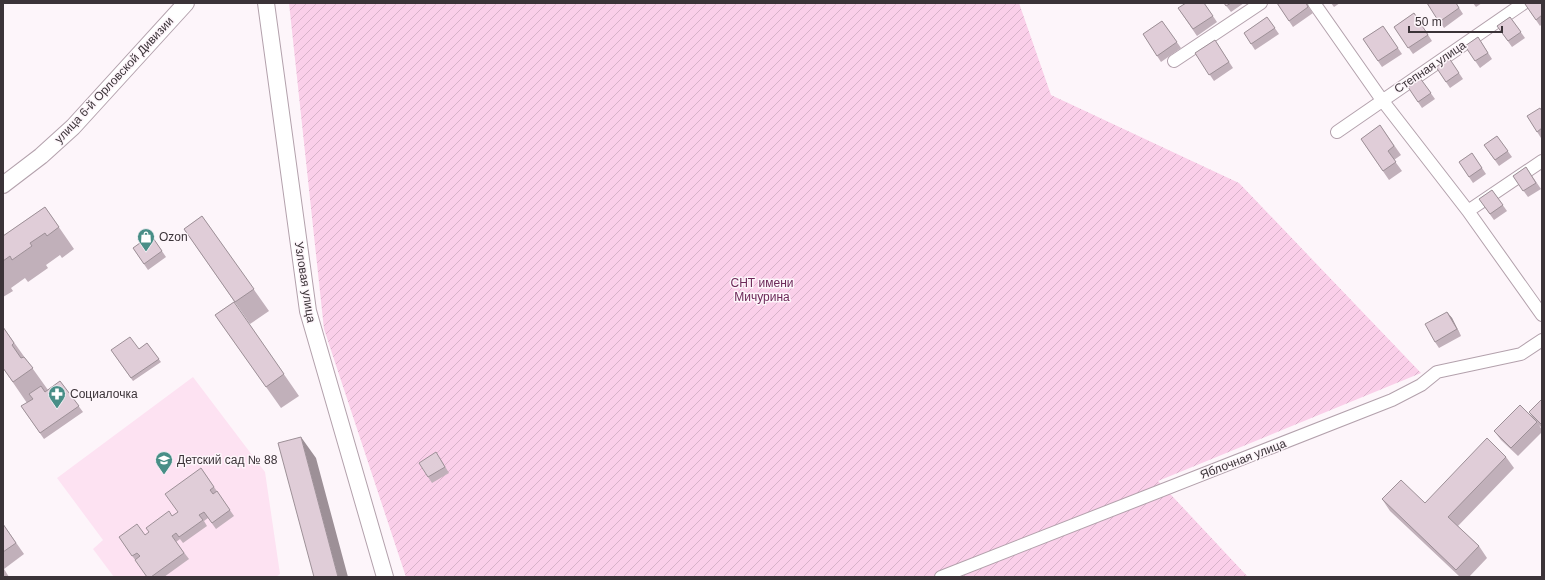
<svg xmlns="http://www.w3.org/2000/svg" width="1545" height="580" viewBox="0 0 1545 580" font-family="Helvetica,sans-serif">
<style>
.built{fill:#fde2f2}
.garden{fill:url(#garden-furrows)}
.lines{fill:none;stroke-linecap:round;stroke-linejoin:round}
.minor-casing{stroke:#b3a1ac;stroke-width:14}
.tertiary-casing{stroke:#b3a1ac;stroke-width:18}
.minor{stroke:#fff;stroke-width:12}
.tertiary{stroke:#fff;stroke-width:16}
.wall{fill:#c1b0ba}
.shaded-wall{fill:#9d9097}
.building{fill:#e0cdd8;stroke:#9d9097}
.labels{text-anchor:middle;dominant-baseline:central;stroke-width:3;stroke-linejoin:round;paint-order:stroke}
.street-label{font-size:12px;fill:#3b3338;stroke:#fdf5fa}
.poi-label{font-size:12px;fill:#3b3338;stroke:#fdf5fa;text-anchor:start}
.park-label{font-size:12px;fill:#6c2858;stroke:#fdf5fa}
</style>
<defs>
<pattern id="garden-furrows" width="10" height="10" patternUnits="userSpaceOnUse"><rect width="10" height="10" fill="#facfe9"/><path d="M-1 1l2-2M0 10L10 0M9 11l2-2" fill="none" stroke="#d7b2c9"/></pattern>
</defs>
<rect width="100%" height="100%" fill="#fdf5fa"/>
<!-- built -->
<path class="built" d="M193,377L265,472L280,574L276,577H114L93,549L103,540L57,478Z"/>
<!-- garden -->
<path class="garden" d="M289,3H1019L1051,95L1239,183L1421,373L1158,481L1248,577H406L324,329Z"/>
<g class="lines">
<!-- minor casing -->
<g class="minor-casing">
<path id="minor" d="M1314,3L1382,100L1468,211L1542,315
M1174,61L1261,3
M1337,132L1524,3
M1468,211L1542,161
M941,577L1392,400L1421,385L1437,372L1521,354L1542,340"/>
</g>
<!-- tertiary casing -->
<g class="tertiary-casing">
<path id="tertiary" d="M266,3L308,311L385,577
M3,185L41,156L73,127L186,3"/>
</g>
<!-- minor -->
<use href="#minor" class="minor"/>
<!-- tertiary -->
<use href="#tertiary" class="tertiary"/>
</g>
<!-- wall -->
<path class="wall" d="M1204,3L1217,22L1197,36L1178,8Z
M1224,3H1244L1231,12Z
M1277,3H1306L1313,13L1293,27Z
M1331,3H1340L1334,7Z
M1427,3H1456L1463,14L1444,28Z
M1473,3H1482L1476,7Z
M1542,3V24L1540,26L1525,4Z
M1414,13L1432,41L1413,54L1394,27Z
M1267,17L1279,34L1255,50L1244,33Z
M1510,17L1525,38L1512,47L1497,26Z
M1162,21L1181,48L1161,62L1143,34Z
M1383,26L1402,54L1382,67L1363,39Z
M1478,37L1492,59L1480,68L1465,46Z
M1215,40L1233,68L1214,81L1195,53Z
M1449,58L1463,79L1450,88L1436,67Z
M1420,78L1435,99L1422,108L1408,87Z
M1542,111V137L1541,138L1527,116Z
M1380,125L1401,155L1394,160L1402,171L1389,180L1361,139Z
M1497,136L1512,157L1499,166L1484,145Z
M1472,153L1486,174L1473,183L1459,162Z
M1526,167L1541,189L1528,197L1513,176Z
M1492,190L1507,211L1494,220L1479,199Z
M45,207L74,249L62,258L60,255L46,265L48,268L28,282L25,278L11,288L13,291L3,297V236Z
M202,216L269,311L250,324L184,229Z
M151,235L166,257L148,270L133,248Z
M234,302L299,396L281,408L215,315Z
M1447,312L1452,318L1461,336L1439,348L1435,342Z
M3,327L48,390L60,381L83,412L44,439L21,406L27,403L3,368Z
M147,343L161,362L133,381L111,350L139,349Z
M1542,399V428L1539,425L1542,430V432L1518,456L1501,440L1494,431L1533,418L1529,412Z
M1506,457L1514,468L1458,526L1479,546L1487,558L1469,577H1460L1390,511L1382,499L1425,503Z
M440,458L449,473L432,483L428,477Z
M201,468L234,516L216,529L208,518L204,521L207,526L183,543L180,539L176,542L189,559L164,577H147L119,537L145,535L178,512Z
M3,524L24,554L4,569L9,577H3Z"/>
<!-- shaded-wall -->
<path class="shaded-wall" d="M1447,312L1452,318L1461,336L1457,329Z
M301,437L316,458L348,577H338Z"/>
<!-- building -->
<path class="building" d="M1186,3H1204L1213,16L1193,29L1178,8Z
M1224,3H1231L1226,6Z
M1277,3H1306L1308,7L1289,21Z
M1427,3H1456L1459,8L1439,22Z
M1527,3H1542V15L1536,20L1525,4Z
M1414,13L1428,35L1408,48L1394,27Z
M1267,17L1275,28L1251,44L1244,33Z
M1510,17L1521,32L1508,41L1497,26Z
M1162,21L1177,42L1157,56L1143,34Z
M1383,26L1398,48L1378,61L1363,39Z
M1478,37L1488,53L1475,61L1465,46Z
M1215,40L1229,62L1209,75L1195,53Z
M1449,58L1459,73L1446,82L1436,67Z
M1420,78L1431,93L1418,102L1408,87Z
M1540,108L1542,111V128L1537,132L1527,116Z
M1380,125L1394,146L1388,151L1396,162L1383,171L1361,139Z
M1497,136L1508,151L1495,160L1484,145Z
M1472,153L1482,168L1469,177L1459,162Z
M1526,167L1536,183L1523,191L1513,176Z
M1492,190L1503,205L1490,214L1479,199Z
M45,207L59,227L47,236L45,233L30,243L32,246L12,260L10,256L3,261V236Z
M202,216L254,289L235,302L184,229Z
M151,235L162,251L144,264L133,248Z
M234,302L284,374L266,387L215,315Z
M1447,312L1457,329L1435,342L1425,324Z
M3,327L14,343L12,345L21,358L24,357L33,368L13,382L3,368Z
M130,337L139,349L147,343L159,359L131,378L111,350Z
M60,381L79,406L40,433L21,406L33,399L29,394L41,386L45,392Z
M1542,399V425L1529,412Z
M1520,405L1537,422L1511,448L1494,431Z
M301,437L338,577H314L278,443Z
M1487,438L1506,457L1448,517L1479,546L1456,570L1382,499L1401,480L1425,503Z
M436,452L445,467L428,477L419,463Z
M201,468L214,487L210,490L213,494L217,491L230,510L212,523L204,512L199,515L203,520L179,537L176,533L172,536L184,553L151,577H147L135,560L140,556L137,553L132,556L119,537L137,524L145,535L149,532L146,528L169,511L172,516L178,512L165,494Z
M3,524L16,543L3,552Z"/>
<!-- icons -->
<defs>
<g id="shop-pin" transform="scale(0.9)"><path d="M0 17L-7.5 6A9.5 9.5 0 1 1 7.5 6Z" fill="#488e87" stroke="#fdf5fa"/><path d="M-5-2.5h2.3a2.7 3.5 0 0 1 5.4 0H5L5.5 6h-11ZM-1.5-2.5h3a1.5 2.3 0 0 0-3 0Z" fill="#fff"/></g>
<g id="pharmacy-pin" transform="scale(0.9)"><path d="M0 17L-7.5 6A9.5 9.5 0 1 1 7.5 6Z" fill="#488e87" stroke="#fdf5fa"/><path d="M-2-6h4v4h4v4h-4v4h-4v-4h-4v-4h4Z" fill="#fff"/></g>
<g id="school-pin" transform="scale(0.9)"><path d="M0 17L-7.5 6A9.5 9.5 0 1 1 7.5 6Z" fill="#488e87" stroke="#fdf5fa"/><path d="M0-5L7-2L0 1L-7-2ZM-4 1L0 2.5L4 1V4Q0 6-4 4Z" fill="#fff"/></g>
</defs>
<g fill-rule="evenodd">
<use href="#shop-pin" x="146" y="237"/>
<use href="#pharmacy-pin" x="57" y="394"/>
<use href="#school-pin" x="164" y="460"/>
</g>
<g class="labels">
<!-- street labels -->
<g class="street-label">
<text transform="translate(1430 67) rotate(-34)">Степная улица</text>
<text transform="translate(114 80) rotate(-47)">улица 6-й Орловской Дивизии</text>
<text transform="translate(305 282) rotate(81)">Узловая улица</text>
<text transform="translate(1243 459) rotate(-21)">Яблочная улица</text>
</g>
<!-- poi labels -->
<g class="poi-label">
<text x="159" y="237">Ozon</text>
<text x="70" y="394">Социалочка</text>
<text x="177" y="460">Детский сад № 88</text>
</g>
<!-- park labels -->
<g class="park-label">
<text x="762" y="283">СНТ имени<tspan x="762" dy="14">Мичурина</tspan></text>
</g>
</g>
<!-- border -->
<rect width="1545" height="580" fill="none" stroke="#3b3338" stroke-width="8"/>
<!-- scale -->
<path d="M1409 26v6h93v-6" fill="none" stroke="#3b3338" stroke-width="2"/>
<text x="1415" y="26" font-size="12" fill="#3b3338" stroke="#fdf5fa" stroke-width="3" paint-order="stroke">50 m</text>
</svg>
